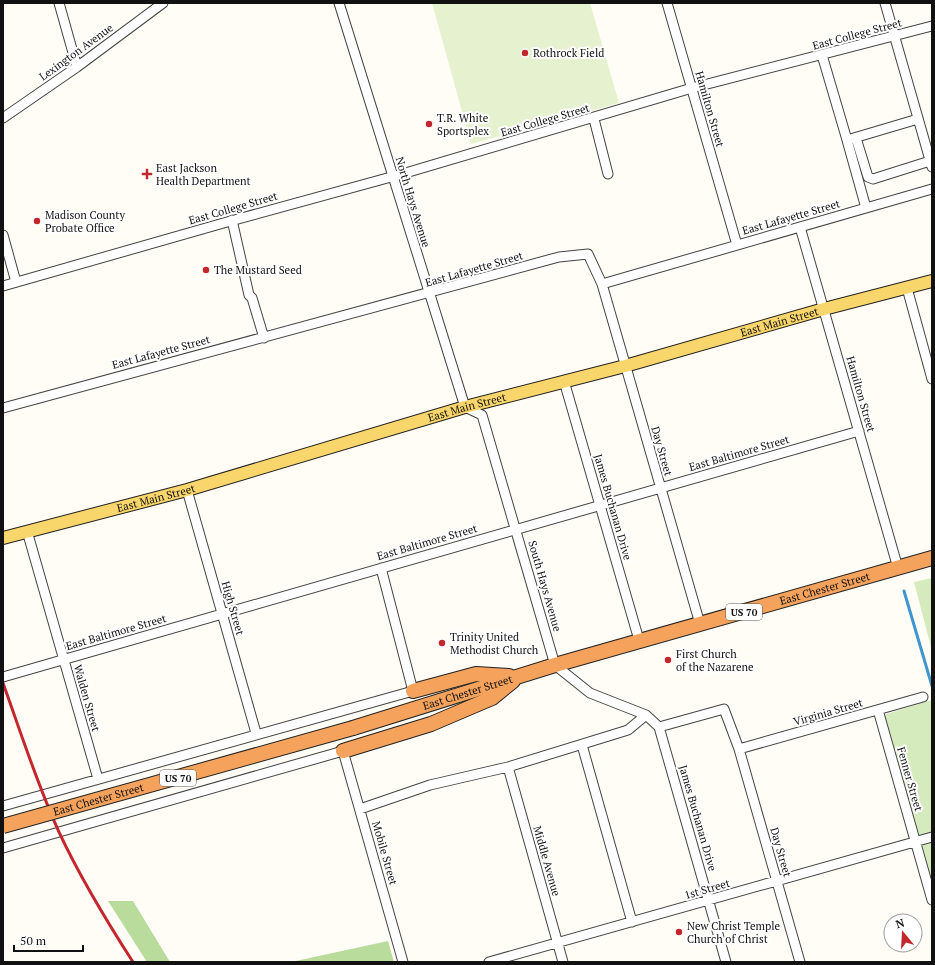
<svg xmlns="http://www.w3.org/2000/svg" width="935" height="965" viewBox="0 0 935 965" font-family="'PT Serif',serif">
<style>
.green{fill:#d5ebbd}
.forest{fill:#b9dc9c}
.pitch{fill:#e6f2cf}
.lines{fill:none;stroke-linecap:round;stroke-linejoin:round}
.stream{stroke:#3f96cf;stroke-width:3}
.minor-casing{stroke:#444;stroke-width:11}
.major-casing{stroke:#222;stroke-width:14}
.highway-casing{stroke:#222;stroke-width:16}
.minor{stroke:#fff;stroke-width:9}
.major{stroke:#f9d66b;stroke-width:12}
.highway{stroke:#f5a25d;stroke-width:14}
.rail{stroke:#c4262e;stroke-width:3}
.highway-bridge-casing{stroke:#222;stroke-width:16;stroke-linecap:butt}
.highway-bridge{stroke:#f5a25d;stroke-width:14}
.poi-dot{fill:#c4262e;stroke:#fff;stroke-width:1.5}
.labels{text-anchor:middle;dominant-baseline:central;stroke-width:4;stroke-linejoin:round;paint-order:stroke}
.shield{fill:#fff;stroke:#585858;stroke-width:1}
.shield-label{font-size:10px;font-weight:bold;fill:#111}
.street-label{font-size:11px;fill:#111;stroke:#fff}
.poi-label{font-size:11px;fill:#111;stroke:#fff;text-anchor:start}
</style>
<rect width="100%" height="100%" fill="#fffdf5"/>
<!-- green -->
<path class="green" d="M932,578V651L914,582Z
M932,700V888L883,715Z"/>
<!-- forest -->
<path class="forest" d="M108,901H133L170,962H147Z
M388,941L394,962H291Z"/>
<!-- pitch -->
<path class="pitch" d="M432,3H590L619,103L471,144Z"/>
<g class="lines">
<!-- stream -->
<path class="stream" d="M904,591L932,686"/>
<!-- minor casing -->
<g class="minor-casing">
<path id="minor" d="M59,3L77,67
M339,3L465,407L482,415L555,665L590,693L646,715L659,727
M667,3L737,245
M885,3L932,167
M822,55L847,140
M3,118L77,67L163,3
M594,119L608,174
M856,138L868,177L873,179L930,161
M866,208L847,140L918,119
M232,220L249,295L252,298L264,338
M800,227L898,568
M3,235L16,282
M602,284L932,189
M3,286L227,222L402,174L692,88L932,26
M907,288L932,379
M564,381L639,640
M3,408L559,257L588,254L602,284L700,624
M187,490L256,733
M27,531L98,779
M3,677L859,431
M878,710L932,900
M659,727L724,709L739,749L800,962
M659,727L726,962
M582,745L632,922
M739,749L923,697
M508,767L563,962
M3,806L413,691L381,568
M360,809L430,785L508,767L628,730L646,715
M3,848L343,751L403,962
M489,962L932,837"/>
</g>
<!-- major casing -->
<g class="major-casing">
<g id="major">
<path id="s1" d="M3,538L187,490L465,407L625,366L824,309L932,281"/>
</g>
</g>
<!-- highway casing -->
<g class="highway-casing">
<g id="highway">
<path d="M413,691L476,674L509,676"/>
<path id="s2" d="M353,728L555,665L932,558"/>
<path d="M343,751L431,724L492,698L513,681"/>
</g>
</g>
<!-- minor -->
<use href="#minor" class="minor"/>
<!-- major -->
<use href="#major" class="major"/>
<!-- highway -->
<use href="#highway" class="highway"/>
<!-- rail -->
<path class="rail" d="M3,683C21,733 37,784 59,832C80,877 106,920 133,962"/>
<!-- highway-bridge casing -->
<g class="highway-bridge-casing">
<g id="highway-bridge">
<path id="s3" d="M3,826L353,728"/>
</g>
</g>
<!-- highway-bridge -->
<use href="#highway-bridge" class="highway-bridge"/>
</g>
<!-- markers -->
<g class="poi-dot">
<circle cx="525" cy="53" r="4"/>
<circle cx="429" cy="124" r="4"/>
<path d="M145 168h4v4h4v4h-4v4h-4v-4h-4v-4h4z"/>
<circle cx="37" cy="221" r="4"/>
<circle cx="206" cy="270" r="4"/>
<circle cx="442" cy="643" r="4"/>
<circle cx="668" cy="660" r="4"/>
<circle cx="679" cy="932" r="4"/>
</g>
<g class="labels">
<!-- shield labels -->
<g class="shield">
<rect x="726" y="604" width="36" height="16" rx="3"/>
<rect x="160" y="770" width="36" height="16" rx="3"/>
</g>
<g class="shield-label">
<text x="744" y="612">US 70</text>
<text x="178" y="778">US 70</text>
</g>
<!-- street labels -->
<g class="street-label">
<text transform="translate(857 34) rotate(-15)">East College Street</text>
<text transform="translate(76 52) rotate(-36)">Lexington Avenue</text>
<text transform="translate(710 109) rotate(74)">Hamilton Street</text>
<text transform="translate(545 120) rotate(-16)">East College Street</text>
<text transform="translate(413 202) rotate(73)">North Hays Avenue</text>
<text transform="translate(233 208) rotate(-16)">East College Street</text>
<text transform="translate(791 217) rotate(-16)">East Lafayette Street</text>
<text transform="translate(474 269) rotate(-16)">East Lafayette Street</text>
<text stroke="none"><textPath href="#s1" startOffset="806">East Main Street</textPath></text>
<text transform="translate(161 352) rotate(-15)">East Lafayette Street</text>
<text transform="translate(861 394) rotate(74)">Hamilton Street</text>
<text stroke="none"><textPath href="#s1" startOffset="482">East Main Street</textPath></text>
<text transform="translate(662 451) rotate(74)">Day Street</text>
<text transform="translate(739 453) rotate(-16)">East Baltimore Street</text>
<text stroke="none"><textPath href="#s1" startOffset="158">East Main Street</textPath></text>
<text transform="translate(613 507) rotate(74)">James Buchanan Drive</text>
<text transform="translate(427 542) rotate(-16)">East Baltimore Street</text>
<text transform="translate(545 586) rotate(74)">South Hays Avenue</text>
<text stroke="none"><textPath href="#s2" startOffset="492">East Chester Street</textPath></text>
<text transform="translate(233 608) rotate(74)">High Street</text>
<text transform="translate(116 632) rotate(-16)">East Baltimore Street</text>
<text stroke="none"><textPath href="#s2" startOffset="120">East Chester Street</textPath></text>
<text transform="translate(87 698) rotate(74)">Walden Street</text>
<text transform="translate(828 712) rotate(-16)">Virginia Street</text>
<text transform="translate(910 779) rotate(74)">Fenner Street</text>
<text stroke="none"><textPath href="#s3" startOffset="99">East Chester Street</textPath></text>
<text transform="translate(698 818) rotate(74)">James Buchanan Drive</text>
<text transform="translate(781 852) rotate(74)">Day Street</text>
<text transform="translate(385 853) rotate(74)">Mobile Street</text>
<text transform="translate(547 861) rotate(74)">Middle Avenue</text>
<text transform="translate(707 889) rotate(-16)">1st Street</text>
</g>
<!-- poi labels -->
<g class="poi-label">
<text x="533" y="53">Rothrock Field</text>
<text x="437" y="118">T.R. White<tspan x="437" dy="13">Sportsplex</tspan></text>
<text x="156" y="168">East Jackson<tspan x="156" dy="13">Health Department</tspan></text>
<text x="45" y="215">Madison County<tspan x="45" dy="13">Probate Office</tspan></text>
<text x="214" y="270">The Mustard Seed</text>
<text x="450" y="637">Trinity United<tspan x="450" dy="13">Methodist Church</tspan></text>
<text x="676" y="654">First Church<tspan x="676" dy="13">of the Nazarene</tspan></text>
<text x="687" y="926">New Christ Temple<tspan x="687" dy="13">Church of Christ</tspan></text>
</g>
</g>
<!-- border -->
<rect width="935" height="965" fill="none" stroke="#111111" stroke-width="8"/>
<!-- north arrow -->
<g transform="translate(903 933) rotate(342)"><circle r="19" fill="#ffffff" stroke="#a0a0a0"/>
<path d="M0-3L7 15L0 10L-7 15Z" fill="#c4262e"/>
<text y="-6" font-size="11" font-weight="bold" text-anchor="middle" fill="#111111">N</text>
</g>
<!-- scale -->
<path d="M14 945v6h69v-6" fill="none" stroke="#111111" stroke-width="2"/>
<text x="20" y="945" font-size="12" fill="#111111" stroke="#ffffff" stroke-width="3" paint-order="stroke">50 m</text>
</svg>
